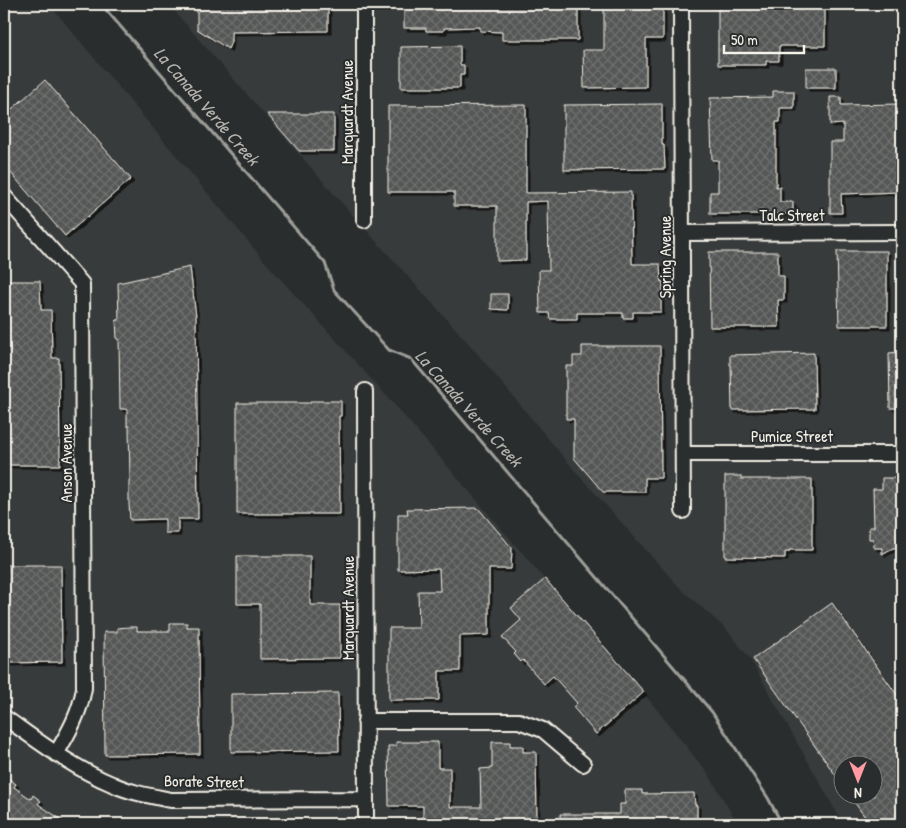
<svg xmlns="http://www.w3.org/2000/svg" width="906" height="828" viewBox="0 0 906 828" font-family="'Patrick Hand',sans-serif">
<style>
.built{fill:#373a3a;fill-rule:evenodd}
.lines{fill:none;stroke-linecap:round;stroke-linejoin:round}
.stream{stroke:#9f9f9a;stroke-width:3}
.building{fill:url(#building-cross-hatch);stroke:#f4f1e8;filter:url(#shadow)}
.minor-casing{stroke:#f4f1e8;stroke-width:18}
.minor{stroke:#2a2d2e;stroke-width:14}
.labels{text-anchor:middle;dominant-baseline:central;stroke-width:4;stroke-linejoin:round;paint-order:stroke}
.street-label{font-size:16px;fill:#f4f1e8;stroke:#2a2d2e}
.water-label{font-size:18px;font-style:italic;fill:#b5b3ae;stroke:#2a2d2e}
</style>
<defs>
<pattern id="building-cross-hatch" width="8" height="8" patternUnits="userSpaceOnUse" patternTransform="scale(1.25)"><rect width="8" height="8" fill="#555756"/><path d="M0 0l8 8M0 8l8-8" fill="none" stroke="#6e706e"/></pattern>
<filter id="shadow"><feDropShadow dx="3" dy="3" stdDeviation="0" flood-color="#0009"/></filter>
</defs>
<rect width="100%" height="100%" fill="#2a2d2e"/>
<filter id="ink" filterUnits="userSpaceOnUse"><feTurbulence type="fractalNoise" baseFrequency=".02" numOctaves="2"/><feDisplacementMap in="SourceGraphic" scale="10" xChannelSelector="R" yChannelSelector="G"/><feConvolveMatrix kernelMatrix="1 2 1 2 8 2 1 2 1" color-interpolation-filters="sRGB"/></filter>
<g filter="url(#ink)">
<!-- built -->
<path class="built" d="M4,4H49L267,264L393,403L655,707L709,775L738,824H4Z
M168,4H902V824H843L750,659L728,631L680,588L576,472L470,345L347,209ZM844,766H874V796H844Z"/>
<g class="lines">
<!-- stream -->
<path class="stream" d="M101,4L325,263L334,290L389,350L411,359L712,712L768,798L782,824"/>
</g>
<!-- building -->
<path class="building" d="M197,4H328V31L231,32V42L228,49L197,29Z
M404,4H578V40H502V32L480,31V27L444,28V31H426V28H404Z
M604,4H663V39H646V87L584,88L583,50H604Z
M718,4H825V46H779V61H766V65H718Z
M460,46V65H464V75H460V88H401V47Z
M806,68H836V88H806Z
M45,80L131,179L65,236L4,165V116Z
M773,91H794V108H780V122H776V187H780V202H793V214H710V192H718V160H712L710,98L773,97Z
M830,97H841V105L902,104V192L841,194L842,213H830V142H843V124L830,125Z
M662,104V145H664L665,169L564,170V105Z
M526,105V193L631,192L632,264H660L661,282H663V293H661V312H633V318H623V313H577V319H550L549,313H540L539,270H549L548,201L526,202V260L497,261V206H454V192H388V106Z
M267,114H334V151H299Z
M837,251H887V326H839Z
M709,252H778V276H784V300H778L779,327H710Z
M190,267L196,317L198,519H178V533H165V519L130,520L129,504V480H130L129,426H127V409H120L119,339H117L116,320H119L118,283Z
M4,281H40L41,310H51L52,358H59L60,465H4Z
M491,294H508V310L491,309Z
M582,346H660L661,478H645V492H603L574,458V419H566V366H573V356H582Z
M902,352V408H890L889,353Z
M814,353L815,409L732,410L731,365H730V355Z
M311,401H341V416H339L340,514H237V403H311Z
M725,476H741V479H812V550H789V552H785V558L725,557Z
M882,478H902V548H893L882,554V548H874L873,539H869V527H874L873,489H882Z
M478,508L512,548L511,569H489V635L460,636V671H439V700H389V628H419L418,591H440L439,569L398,570V514H408L407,509Z
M237,556H310V605H340V658L260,659V604H237Z
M4,565H61L62,662L4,663Z
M545,579L644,692L596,734L573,707L577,703L553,676L544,684L523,660L521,662L514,654L516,652L502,637L521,620L511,608Z
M832,603L902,702V824H870L850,796H874V766H844V787L753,659Z
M170,623H187V627H199L200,754L105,755L104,632H117V628L129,627H137V631H170Z
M338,693L339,751L231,752V694Z
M396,742H438V768H450V807H481L480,769L492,768V742H510V746H523V752H536L537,824H423V806H389L388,746H396Z
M4,775L16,784L14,787L31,799L33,795L41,801L38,804L68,824H4Z
M625,790H642V794L694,793L695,805H697V824H561L560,814H620V804H625Z"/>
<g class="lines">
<!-- minor casing -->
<g class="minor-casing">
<path id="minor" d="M364,4V220
M681,4L683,511
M4,196L82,284L84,688C80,713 69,732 56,754
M682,233L902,232
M365,391L366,824
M683,454H902
M4,717C38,741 73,768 112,784C131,793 151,796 171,800L366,799
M365,721H519L543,730L583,764"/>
</g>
<!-- minor -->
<use href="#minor" class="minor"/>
</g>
</g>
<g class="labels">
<!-- street labels -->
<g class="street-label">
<text transform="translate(347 112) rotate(-90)">Marquardt Avenue</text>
<text x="792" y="215">Talc Street</text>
<text transform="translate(665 257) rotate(-90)">Spring Avenue</text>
<text x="792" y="436">Pumice Street</text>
<text transform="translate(66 463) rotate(-90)">Anson Avenue</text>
<text transform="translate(348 608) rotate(-90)">Marquardt Avenue</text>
<text transform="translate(204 781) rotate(1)">Borate Street</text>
</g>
<!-- water labels -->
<g class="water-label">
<text transform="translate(207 106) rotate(49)">La Canada Verde Creek</text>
<text transform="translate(469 408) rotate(48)">La Canada Verde Creek</text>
</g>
</g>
<!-- margin -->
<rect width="906" height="828" fill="none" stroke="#2a2d2e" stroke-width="20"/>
<rect x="10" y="10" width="886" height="808" fill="none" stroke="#f4f1e8" stroke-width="2" filter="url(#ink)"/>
<!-- north arrow -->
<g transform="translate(858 780) rotate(180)"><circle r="24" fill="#2a2d2e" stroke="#7b7b78"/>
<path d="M0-4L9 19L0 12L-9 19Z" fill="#ff9aa2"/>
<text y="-8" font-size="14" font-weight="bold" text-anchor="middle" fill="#f4f1e8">N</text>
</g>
<!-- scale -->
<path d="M724 45v8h80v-8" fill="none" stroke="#f4f1e8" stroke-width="2.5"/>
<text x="731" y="45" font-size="15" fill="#f4f1e8" stroke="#2a2d2e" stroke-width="4" paint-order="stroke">50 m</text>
</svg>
